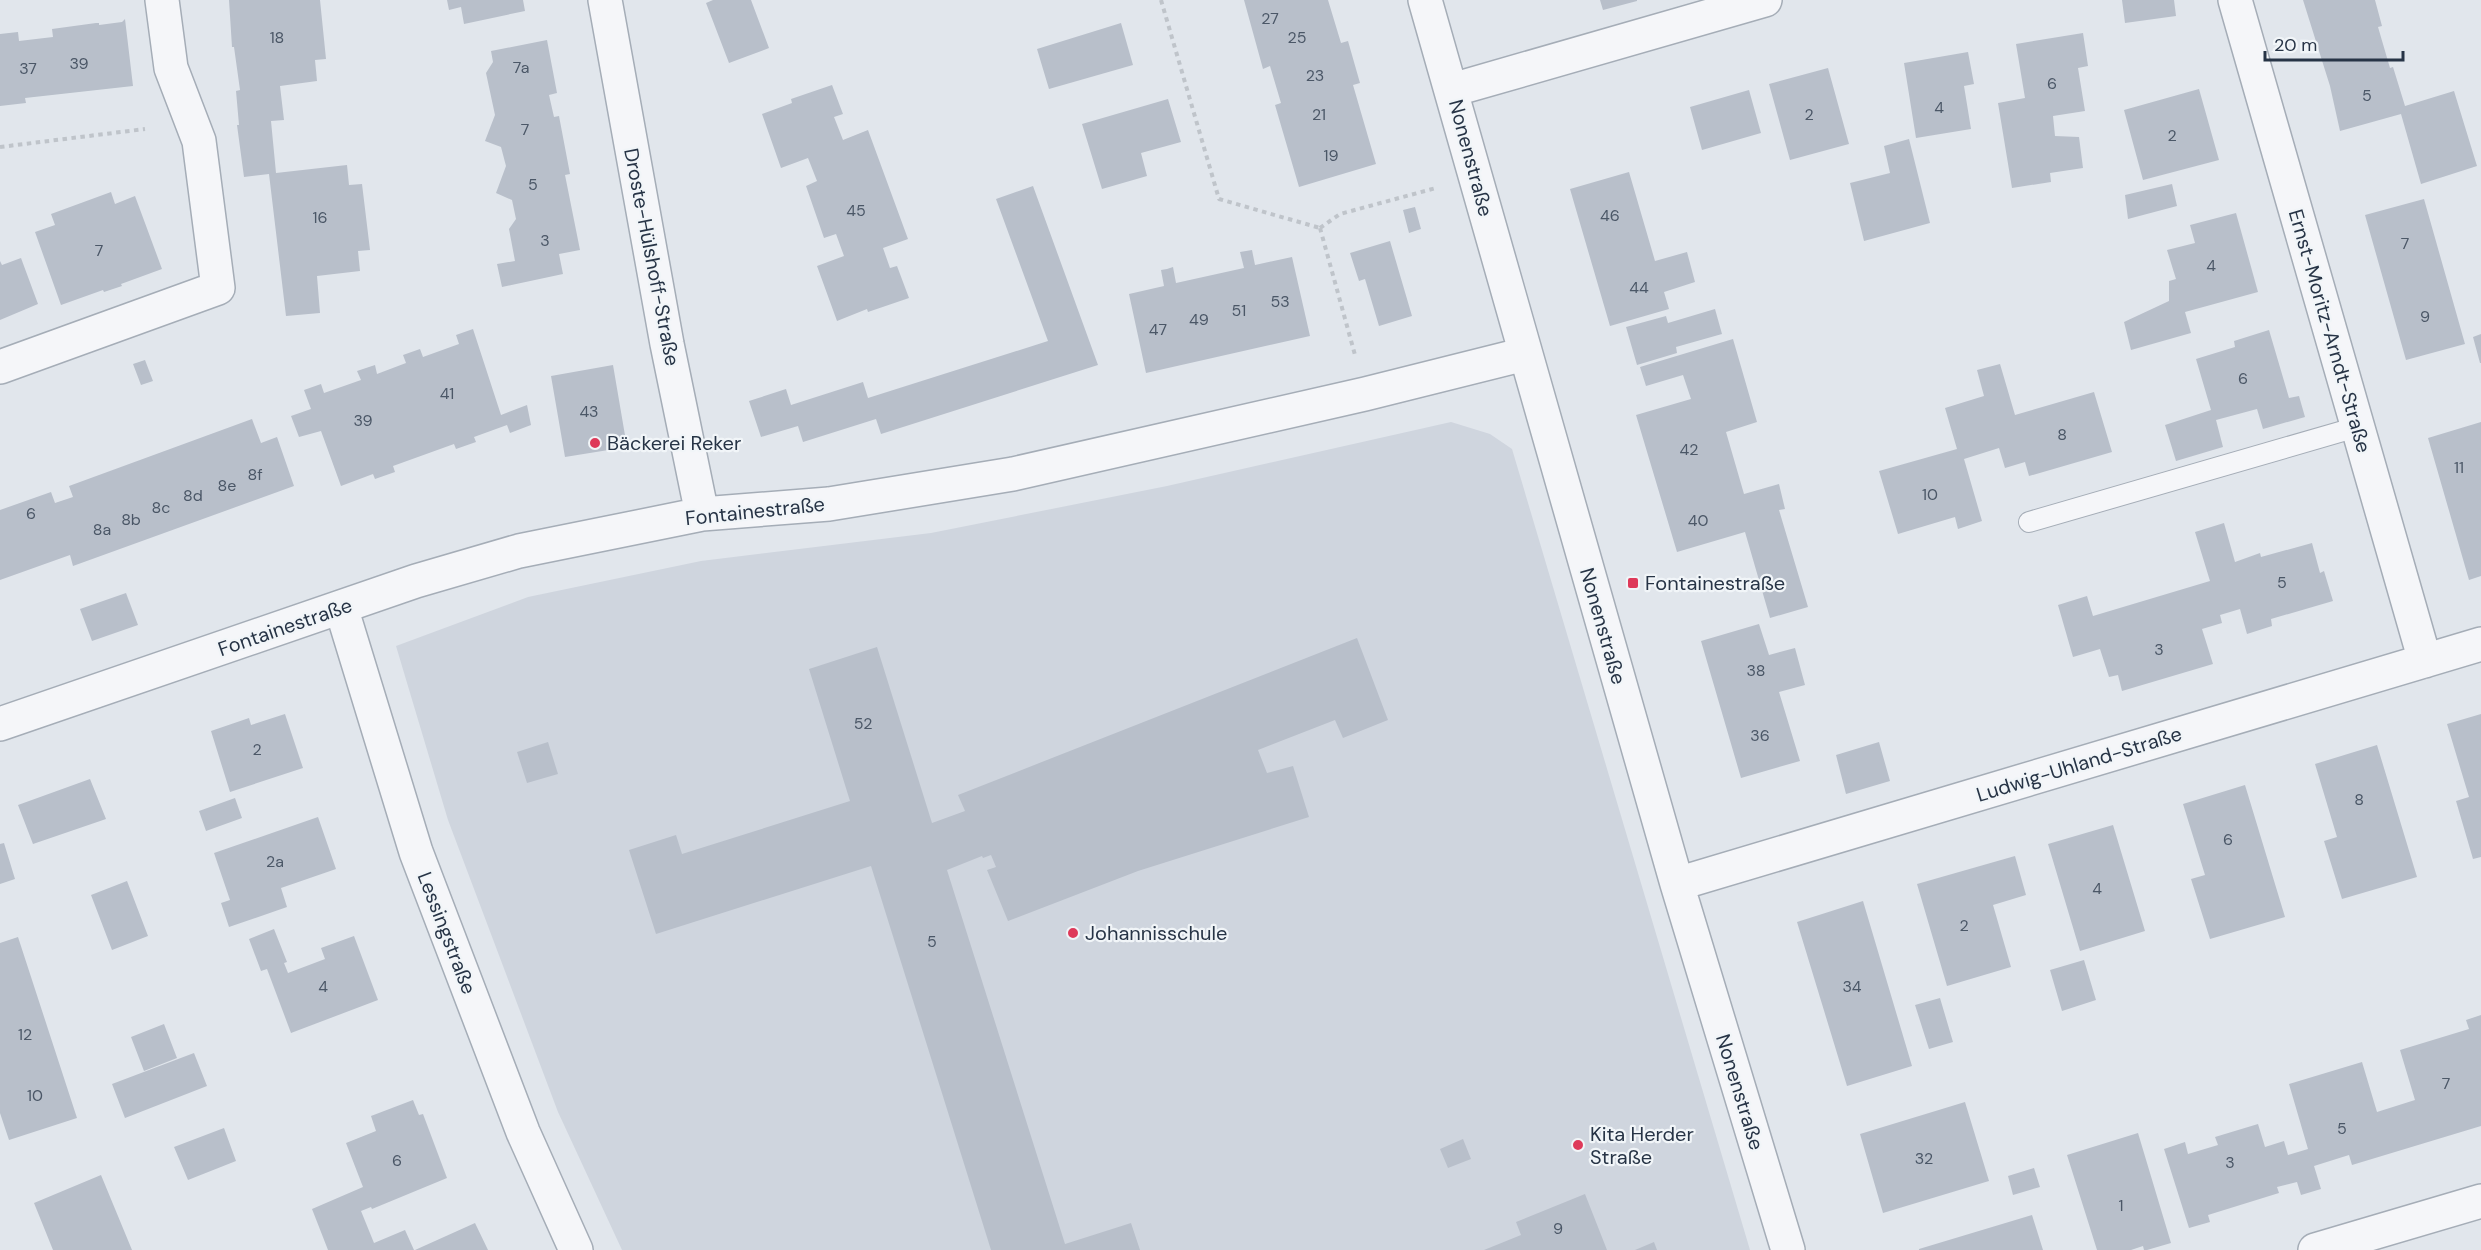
<svg xmlns="http://www.w3.org/2000/svg" width="2481" height="1250" viewBox="0 0 2481 1250" font-family="'DM Sans',sans-serif">
<style>
.built{fill:#cfd5de}
.building{fill:#b8bfca}
.lines{fill:none;stroke-linecap:round;stroke-linejoin:round}
.service-casing{stroke:#a5adb7;stroke-width:22}
.minor-casing{stroke:#a5adb7;stroke-width:36}
.path{stroke:#bfc4ca;stroke-width:4;stroke-dasharray:4.5 4.5;stroke-linecap:butt}
.service{stroke:#f5f6f9;stroke-width:20}
.minor{stroke:#f5f6f9;stroke-width:33}
.poi-dot{fill:#de3959;stroke:#f1f5f8;stroke-width:2}
.labels{text-anchor:middle;dominant-baseline:central;stroke-width:4.5;stroke-linejoin:round;paint-order:stroke}
.number-label{font-size:16px;fill:#4b5767}
.street-label{font-size:20px;fill:#273446;stroke:#f1f5f8}
.poi-label{font-size:20px;fill:#273446;stroke:#f1f5f8;text-anchor:start}
</style>
<rect width="100%" height="100%" fill="#e1e6ec"/>
<!-- built -->
<path class="built" d="M1451,422L1490,434L1512,449L1750,1250H622L558,1112L448,820L396,646L528,597L701,561L931,533L1167,486Z"/>
<!-- building -->
<path class="building" d="M229,0H320L326,59L315,60L317,81L280,86L284,120L271,121L276,173L347,165L349,185L362,184L370,250L358,251L360,271L317,276L320,313L286,316L269,174L244,177L237,125H239L236,91L240,90L234,47H232Z
M447,0H523L525,11L464,24L461,7L449,10Z
M713,0H751L769,48L729,63L706,3Z
M1244,0H1328L1341,43L1348,41L1360,83L1353,85L1376,164L1299,187L1275,105L1281,103L1270,66L1263,69Z
M1600,0H1637V1L1603,10Z
M2122,0H2174L2176,16L2125,23Z
M2303,0H2375L2382,26L2378,27L2390,68L2393,67L2405,106L2454,91L2477,166L2421,184L2401,114L2340,131L2330,86Z
M125,19L133,86L25,98L26,103L0,106V34L18,32L19,41L53,37L52,29L96,23H99V25L122,22Z
M1121,23L1133,65L1049,89L1037,49Z
M2083,33L2088,66L2078,68L2085,111L2053,116L2055,136L2079,137L2083,168L2050,173L2051,182L2012,188L1998,103L2025,98L2016,44Z
M547,40L557,93L549,95L554,117L559,116L570,174L565,175L580,250L559,254L563,274L502,287L497,264L515,261L509,229L516,219L512,200L496,193L506,166L501,147L485,141L495,115L486,73L493,62L491,51Z
M1968,52L1974,84L1964,86L1971,129L1916,138L1904,63Z
M1828,68L1849,144L1790,160L1769,84Z
M832,85L843,114L834,117L843,140L868,130L908,239L883,248L890,268L897,266L909,298L868,312L867,309L837,321L817,266L844,256L836,234L824,238L806,186L817,181L808,158L781,168L762,114L792,103L791,99Z
M2199,89L2219,160L2143,180L2124,110Z
M1749,90L1761,133L1702,150L1690,107Z
M1168,99L1181,142L1141,153L1147,176L1102,189L1082,124Z
M1909,139L1930,223L1864,241L1850,183L1890,173L1884,146Z
M1629,172L1655,261L1687,252L1695,282L1664,292L1669,309L1610,326L1570,189Z
M2172,184L2177,206L2128,219L2125,195Z
M1033,186L1098,365L881,434L876,419L803,442L798,426L761,437L749,401L786,389L791,405L863,382L868,398L1048,341L996,199Z
M111,192L115,204L135,196L162,269L121,284L122,286L104,292L103,290L61,305L35,232L55,225L51,214Z
M2424,199L2465,344L2406,360L2365,215Z
M1415,207L1421,229L1409,233L1403,210Z
M2236,213L2258,292L2185,312L2191,333L2131,350L2124,322L2169,301V281L2176,279L2167,250L2195,243L2190,225Z
M1390,241L1412,316L1379,326L1365,279L1359,281L1350,253Z
M1252,250L1255,265L1292,257L1310,336L1146,373L1129,294L1164,286L1161,270L1167,269L1173,267L1176,283L1244,268L1240,252Z
M21,258L38,304L0,320V261L2,265Z
M1715,309L1722,334L1676,347L1677,353L1637,365L1626,327L1666,316L1668,323Z
M473,329L501,415L527,405L531,425L510,433L507,425L474,437L476,442L456,449L454,444L393,466L395,472L375,479L373,474L341,486L321,431L299,437L291,416L311,409L304,390L321,384L324,393L361,380L357,371L375,365L377,374L406,363L403,355L420,349L423,357L459,344L456,335Z
M2269,330L2289,398L2299,396L2305,417L2263,429L2257,409L2216,420L2223,447L2176,461L2165,425L2211,410L2196,359L2235,347L2234,341Z
M2481,334V363H2480L2473,337Z
M1733,339L1757,422L1726,432L1744,494L1779,484L1785,509L1779,510L1808,607L1770,618L1745,532L1677,552L1636,415L1691,399L1683,375L1646,386L1640,367Z
M145,360L153,381L141,385L133,364Z
M2000,364L2015,415L2094,392L2112,452L2029,476L2025,462L2005,468L1999,448L1964,459L1982,521L1958,529L1955,517L1898,534L1879,471L1957,449L1945,408L1984,396L1977,370Z
M613,365L627,447L565,457L551,376Z
M252,419L261,443L277,437L294,486L73,566L70,555L0,580V510L51,492L55,503L73,497L69,486Z
M2481,422V576L2469,580L2428,438Z
M2224,523L2235,562L2260,553L2261,557L2312,543L2320,573L2324,571L2333,601L2271,619L2272,626L2247,634L2240,609L2220,615L2222,623L2202,629L2213,664L2122,691L2118,675L2109,677L2100,649L2073,657L2058,605L2087,596L2093,616L2210,581L2195,532Z
M126,593L138,625L92,641L80,609Z
M1759,624L1769,655L1795,648L1805,685L1779,692L1800,761L1741,778L1701,641Z
M1357,638L1388,720L1343,738L1335,720L1258,750L1267,773L1293,766L1309,817L1138,871L1008,921L987,870L996,867L991,855L983,858L982,856L947,870L1065,1244L1131,1223L1140,1250H991L871,866L656,934L629,850L676,835L682,854L850,801L809,669L877,647L932,823L965,811L958,795Z
M285,714L303,768L230,792L211,731L249,718L251,725Z
M2481,714V857L2473,859L2456,801L2469,797L2447,724Z
M548,742L558,774L527,783L517,752Z
M1879,742L1890,781L1846,794L1836,755Z
M2377,745L2417,877L2342,899L2324,841L2337,837L2315,764Z
M90,779L106,819L33,844L18,805Z
M2245,785L2285,917L2210,939L2191,879L2205,875L2183,804Z
M235,798L242,818L206,831L199,811Z
M318,817L336,869L281,888L287,907L229,927L221,903L230,900L214,853Z
M2113,825L2145,931L2080,951L2048,844Z
M4,843L15,879L0,884V844Z
M2015,856L2026,895L1993,905L2011,967L1947,986L1917,884Z
M127,881L148,936L112,950L91,895Z
M1863,901L1912,1066L1847,1086L1797,922Z
M274,929L287,962L284,963L288,973L325,959L321,948L354,936L378,1000L291,1033L267,969L261,971L249,939Z
M18,937L77,1118L9,1140L0,1113V943Z
M2084,960L2096,1000L2062,1011L2050,970Z
M1940,998L1953,1042L1929,1049L1915,1005Z
M2481,1015V1126L2352,1165L2349,1155L2314,1166L2321,1189L2301,1195L2297,1182L2277,1187L2279,1193L2208,1215L2210,1222L2189,1228L2164,1149L2185,1142L2188,1154L2218,1145L2215,1137L2258,1124L2265,1147L2284,1141L2288,1155L2308,1149L2289,1084L2362,1062L2377,1112L2415,1100L2400,1050L2469,1029L2466,1020Z
M164,1024L177,1058L144,1071L131,1037Z
M194,1053L207,1086L125,1118L112,1084Z
M413,1100L419,1115L423,1114L447,1178L372,1209L371,1207L361,1211L374,1243L405,1230L414,1250H328L312,1209L363,1187L346,1143L376,1131L371,1116Z
M1965,1102L1989,1181L1883,1213L1860,1134Z
M224,1128L236,1161L188,1180L174,1147Z
M2138,1133L2171,1243L2147,1250H2144L2143,1246L2131,1250H2097L2067,1155Z
M1463,1139L1471,1159L1448,1168L1440,1149Z
M2034,1168L2040,1187L2013,1195L2008,1176Z
M101,1175L132,1250H53L34,1203Z
M1585,1194L1607,1250H1484L1521,1235L1516,1222Z
M2032,1215L2043,1250H1919V1249Z
M475,1223L488,1250H415Z
M1654,1242L1657,1250H1635Z"/>
<g class="lines">
<!-- service casing -->
<g class="service-casing">
<path id="service" d="M2029,522L2357,427"/>
</g>
<!-- minor casing -->
<g class="minor-casing">
<path id="minor" d="M605,0L667,344L702,514
M1425,0L1677,884L1788,1250
M2235,0L2425,661
M1452,90L1765,0
M0,367L218,288L199,141L171,68L162,0
M341,607L416,852L523,1132L576,1250
M0,724L416,581L519,551L702,514L829,504L1013,474L1365,394L1525,354
M1677,884L2481,644
M2315,1250L2481,1201"/>
</g>
<!-- path -->
<path class="path" d="M1161,0L1219,199L1320,228
M0,147L145,129
M1320,228L1355,355
M1320,228L1340,214L1436,188"/>
<!-- service -->
<use href="#service" class="service"/>
<!-- minor -->
<use href="#minor" class="minor"/>
</g>
<!-- markers -->
<g class="poi-dot">
<circle cx="595" cy="443" r="6"/>
<rect x="1627" y="577" width="12" height="12" rx="3"/>
<circle cx="1073" cy="933" r="6"/>
<circle cx="1578" cy="1145" r="6"/>
</g>
<g class="labels">
<!-- number labels -->
<g class="number-label">
<text x="1270" y="18">27</text>
<text x="277" y="37">18</text>
<text x="1297" y="37">25</text>
<text x="79" y="63">39</text>
<text x="521" y="67">7a</text>
<text x="28" y="68">37</text>
<text x="1315" y="75">23</text>
<text x="2052" y="83">6</text>
<text x="2367" y="95">5</text>
<text x="1939" y="107">4</text>
<text x="1319" y="114">21</text>
<text x="1809" y="114">2</text>
<text x="525" y="129">7</text>
<text x="2172" y="135">2</text>
<text x="1331" y="155">19</text>
<text x="533" y="184">5</text>
<text x="856" y="210">45</text>
<text x="1610" y="215">46</text>
<text x="320" y="217">16</text>
<text x="545" y="240">3</text>
<text x="2405" y="243">7</text>
<text x="99" y="250">7</text>
<text x="2211" y="265">4</text>
<text x="1639" y="287">44</text>
<text x="1280" y="301">53</text>
<text x="1239" y="310">51</text>
<text x="2425" y="316">9</text>
<text x="1199" y="319">49</text>
<text x="1158" y="329">47</text>
<text x="2243" y="378">6</text>
<text x="447" y="393">41</text>
<text x="589" y="411">43</text>
<text x="363" y="420">39</text>
<text x="2062" y="434">8</text>
<text x="1689" y="449">42</text>
<text x="2459" y="467">11</text>
<text x="255" y="474">8f</text>
<text x="227" y="485">8e</text>
<text x="1930" y="494">10</text>
<text x="193" y="495">8d</text>
<text x="161" y="507">8c</text>
<text x="31" y="513">6</text>
<text x="131" y="519">8b</text>
<text x="1698" y="520">40</text>
<text x="102" y="529">8a</text>
<text x="2282" y="582">5</text>
<text x="2159" y="649">3</text>
<text x="1756" y="670">38</text>
<text x="863" y="723">52</text>
<text x="1760" y="735">36</text>
<text x="257" y="749">2</text>
<text x="2359" y="799">8</text>
<text x="2228" y="839">6</text>
<text x="275" y="861">2a</text>
<text x="2097" y="888">4</text>
<text x="1964" y="925">2</text>
<text x="932" y="941">5</text>
<text x="323" y="986">4</text>
<text x="1852" y="986">34</text>
<text x="25" y="1034">12</text>
<text x="2446" y="1083">7</text>
<text x="35" y="1095">10</text>
<text x="2342" y="1128">5</text>
<text x="1924" y="1158">32</text>
<text x="397" y="1160">6</text>
<text x="2230" y="1162">3</text>
<text x="2121" y="1205">1</text>
<text x="1558" y="1228">9</text>
</g>
<!-- street labels -->
<g class="street-label">
<text transform="translate(1471 158) rotate(75)">Nonenstraße</text>
<text transform="translate(652 257) rotate(79)">Droste-Hülshoff-Straße</text>
<text transform="translate(2330 331) rotate(74)">Ernst-Moritz-Arndt-Straße</text>
<text transform="translate(755 511) rotate(-6)">Fontainestraße</text>
<text transform="translate(1603 626) rotate(74)">Nonenstraße</text>
<text transform="translate(285 627) rotate(-19)">Fontainestraße</text>
<text transform="translate(2079 764) rotate(-17)">Ludwig-Uhland-Straße</text>
<text transform="translate(447 933) rotate(69)">Lessingstraße</text>
<text transform="translate(1740 1092) rotate(73)">Nonenstraße</text>
</g>
<!-- poi labels -->
<g class="poi-label">
<text x="607" y="443">Bäckerei Reker</text>
<text x="1645" y="583">Fontainestraße</text>
<text x="1085" y="933">Johannisschule</text>
<text x="1590" y="1134">Kita Herder<tspan x="1590" dy="23">Straße</tspan></text>
</g>
</g>
<!-- scale -->
<path d="M2265 51v9h138v-9" fill="none" stroke="#273446" stroke-width="3"/>
<text x="2274" y="51" font-size="18" fill="#273446" stroke="#f1f5f8" stroke-width="4.5" paint-order="stroke">20 m</text>
</svg>
